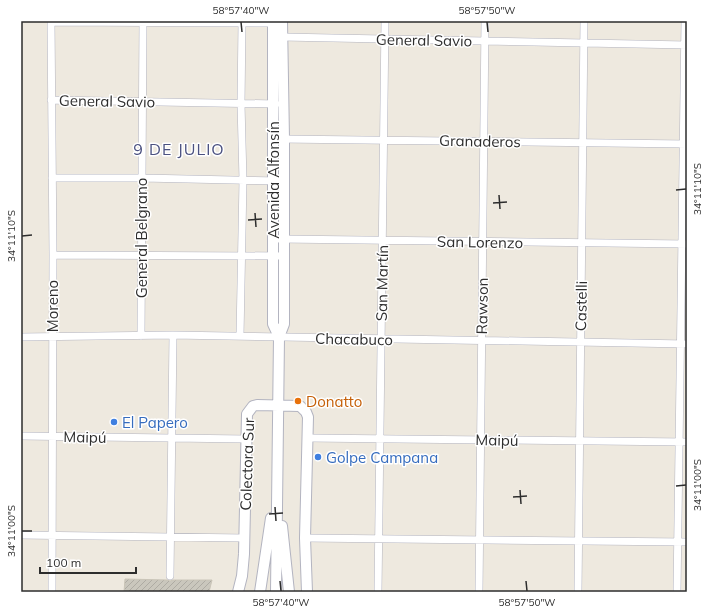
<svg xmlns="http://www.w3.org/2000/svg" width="708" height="613" viewBox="0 0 708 613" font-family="Mulish,sans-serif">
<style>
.building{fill:url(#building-hatch);stroke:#cac5b8}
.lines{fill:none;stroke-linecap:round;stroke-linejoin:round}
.street-casing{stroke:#b3b4c0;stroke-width:8}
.secondary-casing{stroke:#b3b4c0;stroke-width:12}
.street{stroke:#fff;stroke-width:7}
.secondary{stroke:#fff;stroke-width:10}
.ticks{fill:none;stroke:#2d2d2d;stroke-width:1.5}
.food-dot{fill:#e8710a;stroke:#fff;stroke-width:1.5}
.shop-dot{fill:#3f7fe0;stroke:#fff;stroke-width:1.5}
.labels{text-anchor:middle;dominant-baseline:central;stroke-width:3;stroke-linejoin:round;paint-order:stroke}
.street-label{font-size:15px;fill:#2d2d2d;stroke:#fff}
.food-label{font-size:15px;fill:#c56008;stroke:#fff;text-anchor:start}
.shop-label{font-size:15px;fill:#366cbe;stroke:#fff;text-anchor:start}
.neighbourhood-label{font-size:16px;letter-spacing:1px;fill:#4b5180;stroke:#fff}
.neatline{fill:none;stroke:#2d2d2d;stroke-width:1.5}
.ticks-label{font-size:10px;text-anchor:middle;fill:#2d2d2d}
</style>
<defs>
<pattern id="building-hatch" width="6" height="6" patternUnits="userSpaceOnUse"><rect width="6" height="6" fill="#cac7bd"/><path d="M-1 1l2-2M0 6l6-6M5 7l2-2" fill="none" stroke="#aeaba3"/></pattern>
</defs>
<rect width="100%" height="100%" fill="#eee9df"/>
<!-- building -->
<path class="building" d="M125,579L167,580L170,581L173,580H212L209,592H124Z"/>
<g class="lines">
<!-- street casing -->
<g class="street-casing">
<path id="street" d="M51,21L53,255L52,592
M51,22L276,23
M282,37L687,45
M51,100L276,104
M280,139L687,144
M52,178H142L278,181
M279,239L687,244
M53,255L283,256
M141,336L143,21
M240,336L243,180L241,104L242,23
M21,337L173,335L687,344
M21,436L246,439
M308,438L687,442
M21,535L245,538
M305,538L687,542
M170,576L173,335
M378,592L385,21
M479,592L485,21
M578,592L584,21
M677,592L685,21"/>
</g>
<!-- secondary casing -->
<g class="secondary-casing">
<path id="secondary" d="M273,21V324L279,337
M282,526L289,592
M238,592L242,576L244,554L247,414L253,406L257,405L300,406L306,412L308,417L305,538L307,592
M260,592L271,518
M276,592L279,337L284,324V139L282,21"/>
</g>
<!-- street -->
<use href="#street" class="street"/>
<!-- secondary -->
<use href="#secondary" class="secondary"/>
</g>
<!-- ticks -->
<path class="ticks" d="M241,22L242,32M487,22L488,32M676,190L686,189M499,195L500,209M493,203L507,202M255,213L256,227M248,220L262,219M22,236L32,235M676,486L686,485M520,490L521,504M513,497L527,496M275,507L276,521M269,514L283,513M22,531H32M280,581L281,591M526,581L527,591"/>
<!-- markers -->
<circle class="food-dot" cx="298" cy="401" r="4"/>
<g class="shop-dot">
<circle cx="114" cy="422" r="4"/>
<circle cx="318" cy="457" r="4"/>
</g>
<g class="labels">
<!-- street labels -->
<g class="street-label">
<text transform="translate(424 40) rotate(1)">General Savio</text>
<text transform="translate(107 101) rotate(1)">General Savio</text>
<text transform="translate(480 141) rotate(1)">Granaderos</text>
<text transform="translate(273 180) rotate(-90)">Avenida Alfonsín</text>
<text transform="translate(141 238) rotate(-90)">General Belgrano</text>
<text transform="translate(480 242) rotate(1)">San Lorenzo</text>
<text transform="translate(382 283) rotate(-89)">San Martín</text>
<text transform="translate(52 306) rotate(-90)">Moreno</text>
<text transform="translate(482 306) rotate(-89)">Rawson</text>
<text transform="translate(581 306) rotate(-89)">Castelli</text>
<text transform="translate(354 339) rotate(1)">Chacabuco</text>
<text transform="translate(85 437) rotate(1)">Maipú</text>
<text transform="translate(497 440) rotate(1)">Maipú</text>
<text transform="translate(247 464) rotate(-88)">Colectora Sur</text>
</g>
<!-- food labels -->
<g class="food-label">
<text x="306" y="401">Donatto</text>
</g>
<!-- shop labels -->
<g class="shop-label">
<text x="122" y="422">El Papero</text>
<text x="326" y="457">Golpe Campana</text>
</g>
<!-- neighbourhood labels -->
<g class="neighbourhood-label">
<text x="179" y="149">9 DE JULIO</text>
</g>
</g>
<!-- border -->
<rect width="708" height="613" fill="none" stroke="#ffffff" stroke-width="44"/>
<!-- scale -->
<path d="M40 567v6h96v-6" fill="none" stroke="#2d2d2d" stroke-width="2"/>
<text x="46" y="567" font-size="12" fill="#2d2d2d" stroke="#ffffff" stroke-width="3" paint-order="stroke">100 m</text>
<rect x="22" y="22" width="664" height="569" class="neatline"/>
<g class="ticks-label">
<text x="241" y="14">58°57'40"W</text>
<text x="487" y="14">58°57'50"W</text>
<text transform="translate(697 189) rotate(-90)" y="4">34°11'10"S</text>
<text transform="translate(11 236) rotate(-90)" y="4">34°11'10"S</text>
<text transform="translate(697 485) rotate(-90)" y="4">34°11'00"S</text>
<text transform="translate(11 531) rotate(-90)" y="4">34°11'00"S</text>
<text x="281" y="606">58°57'40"W</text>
<text x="527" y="606">58°57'50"W</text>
</g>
</svg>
